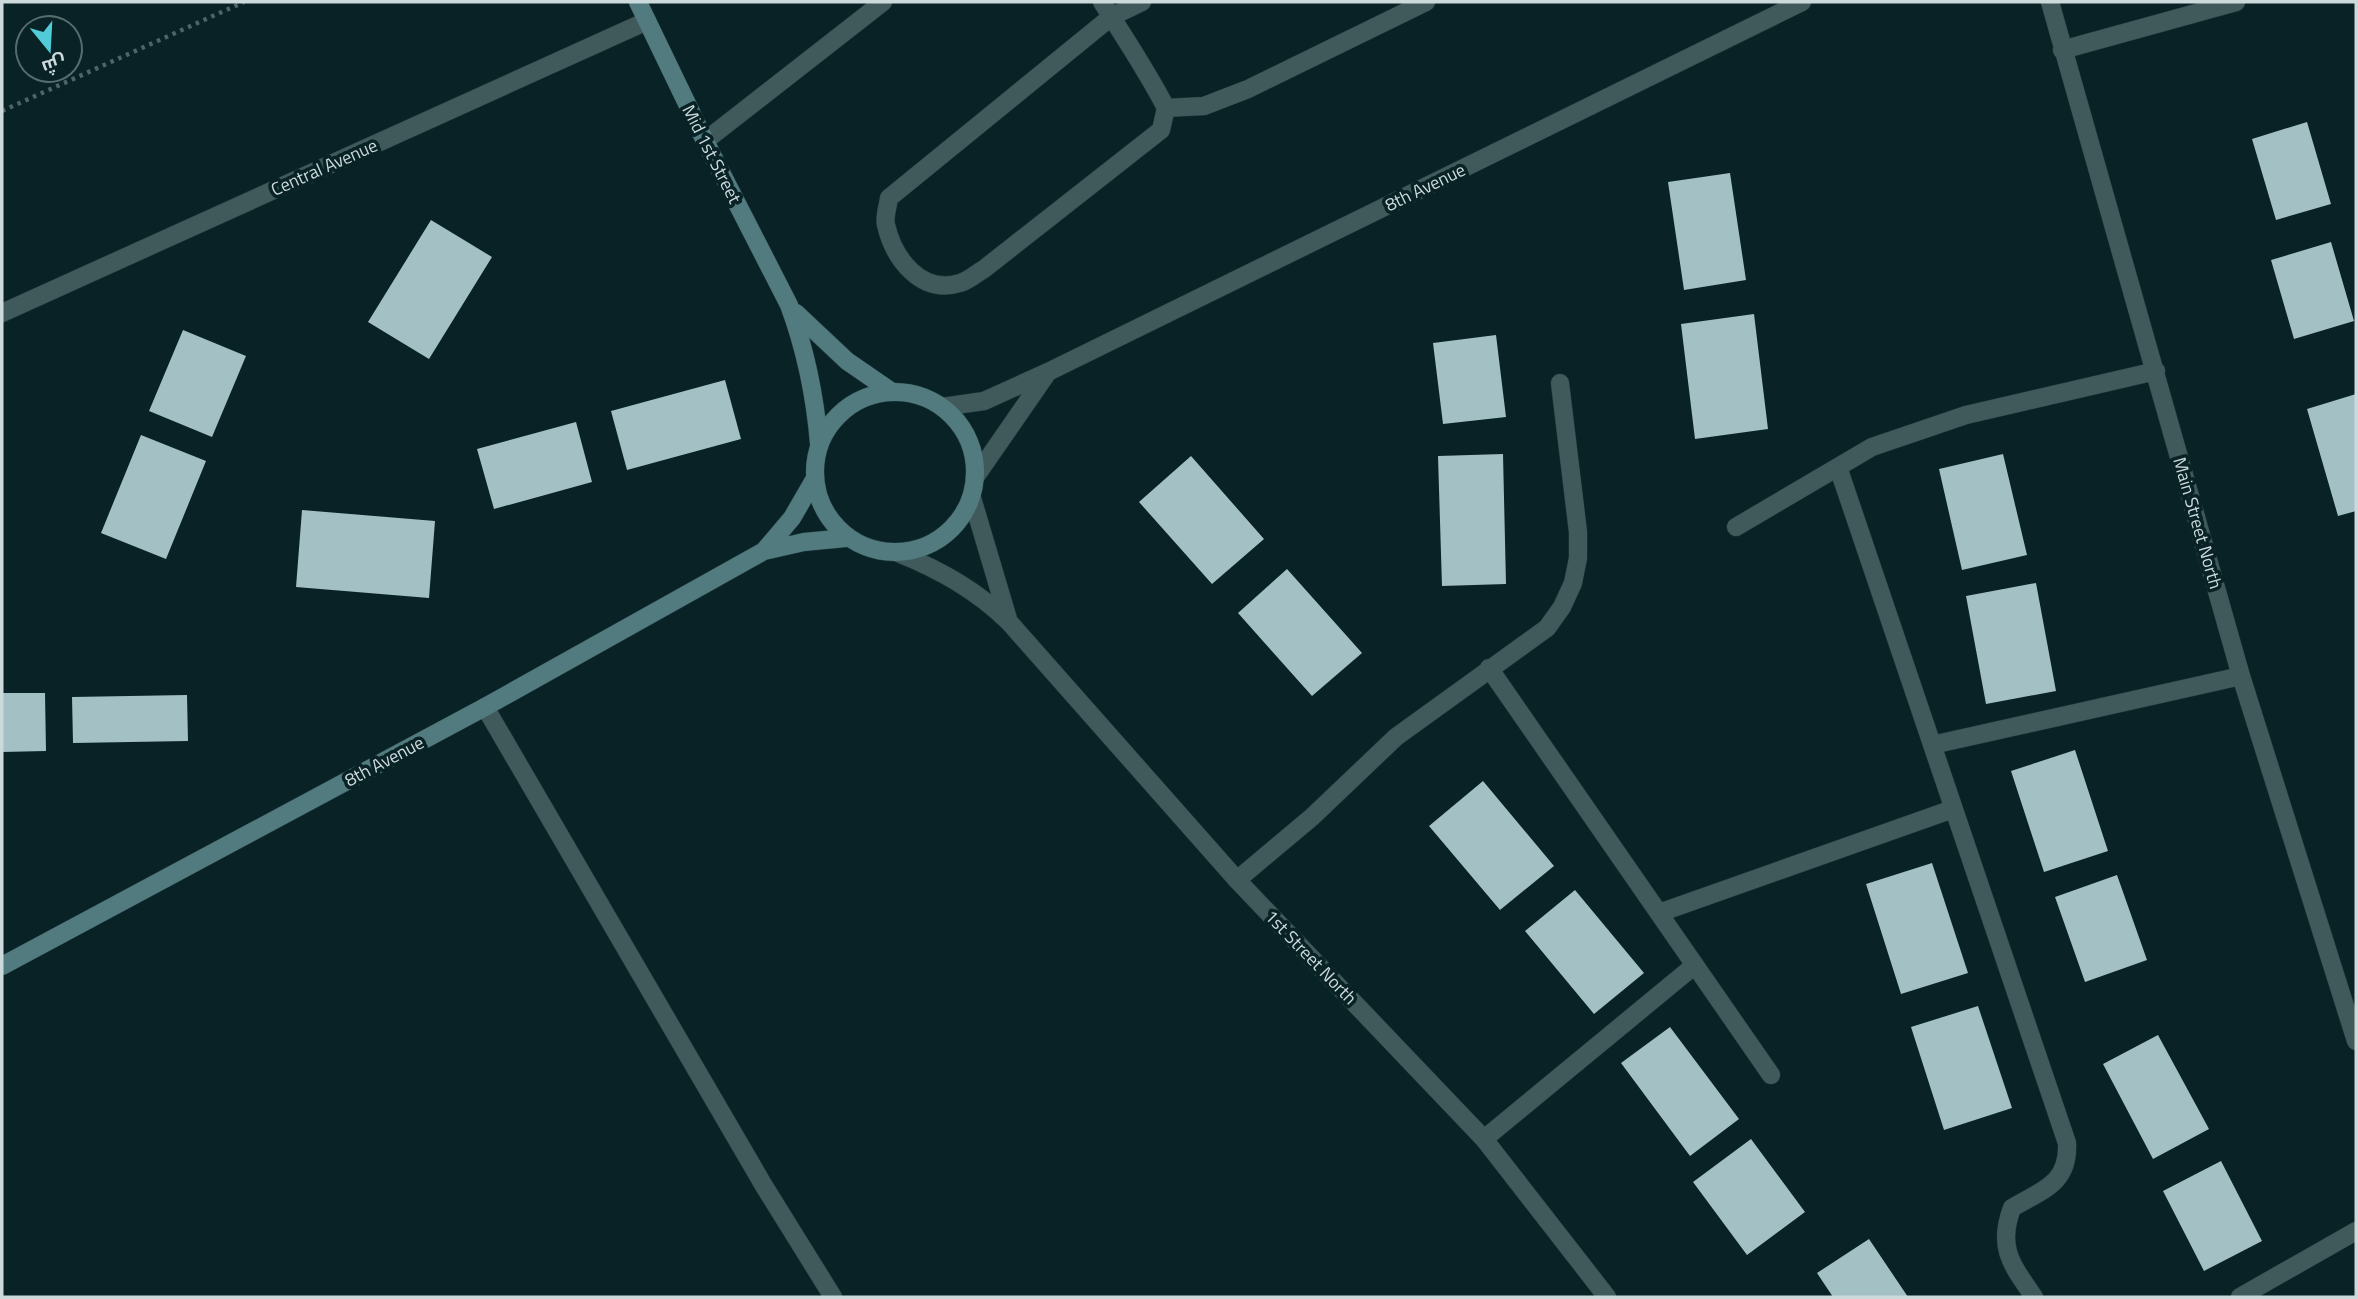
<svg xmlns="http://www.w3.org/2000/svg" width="2358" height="1299" viewBox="0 0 2358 1299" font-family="'Titillium Web',Cairo,sans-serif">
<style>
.building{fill:#a3c0c4}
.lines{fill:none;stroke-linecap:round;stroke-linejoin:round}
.service-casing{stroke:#233c3f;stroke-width:19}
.minor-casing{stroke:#233c3f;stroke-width:19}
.tertiary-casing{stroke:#233c3f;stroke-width:19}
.secondary-casing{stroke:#233c3f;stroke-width:19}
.path{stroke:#4e6467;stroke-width:4.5;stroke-dasharray:3.5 5;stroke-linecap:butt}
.service{stroke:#405a5c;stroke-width:18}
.minor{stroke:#405a5c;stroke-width:18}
.tertiary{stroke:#405a5c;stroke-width:18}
.secondary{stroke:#527b80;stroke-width:18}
.labels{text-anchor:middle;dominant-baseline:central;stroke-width:7;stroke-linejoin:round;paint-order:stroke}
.street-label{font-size:18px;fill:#ccdadc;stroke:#082225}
</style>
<rect width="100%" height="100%" fill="#082225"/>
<!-- building -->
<path class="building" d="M2307,122L2331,204L2276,220L2252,139Z
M1730,173L1746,280L1684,290L1668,182Z
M431,220L492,257L429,359L368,322Z
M2331,242L2354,321L2294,339L2271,260Z
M1754,314L1768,429L1695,439L1681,324Z
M183,330L246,356L212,437L149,411Z
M1496,335L1506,417L1443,424L1433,343Z
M725,380L741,439L627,470L611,411Z
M2356,394V511L2338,516L2307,409Z
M576,422L592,482L494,509L477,449Z
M141,435L206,461L166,559L101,533Z
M1503,454L1506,584L1442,586L1438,456Z
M2003,454L2027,555L1962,570L1939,469Z
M1191,456L1264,539L1212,584L1139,502Z
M302,510L435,521L429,598L296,587Z
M1287,569L1362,653L1312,696L1238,613Z
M2036,583L2056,691L1986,704L1966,596Z
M2,693H45L46,751L2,752Z
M187,695L188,741L73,743L72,697Z
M2075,750L2108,851L2044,872L2011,771Z
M1483,781L1554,866L1500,910L1429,826Z
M1932,863L1968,973L1901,994L1866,884Z
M2117,875L2147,960L2085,982L2055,897Z
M1575,890L1644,973L1594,1014L1525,931Z
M1978,1006L2012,1108L1944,1130L1911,1027Z
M1670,1027L1739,1119L1690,1156L1621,1063Z
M2158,1035L2209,1129L2153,1159L2103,1064Z
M1751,1139L1805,1212L1747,1255L1693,1182Z
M2221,1161L2262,1241L2204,1271L2163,1191Z
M1869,1239L1908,1297H1833L1817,1273Z"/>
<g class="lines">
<!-- service casing -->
<g class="service-casing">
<path id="service" d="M1102,2C1124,37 1147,71 1166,108L1161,130L984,269C977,273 968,281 960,283C921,295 894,259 886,225C884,217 888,206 889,198L1111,17L1142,2
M1166,108L1204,106L1248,89L1426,2
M705,141L883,2
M485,707L764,1186L833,1297"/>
</g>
<!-- minor casing -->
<g class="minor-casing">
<path id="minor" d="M2050,2L2241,676L2356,1041
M2062,50L2236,2
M2,313L647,21
M942,407L984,401L1048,372L1802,2
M1838,467L2067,1143C2069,1184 2042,1190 2012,1208C1997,1248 2012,1265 2034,1297
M976,476L1048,372
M1736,527L1872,447L1966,415L2156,371
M1489,668L1771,1075
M1932,745L2241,676
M1237,880L1312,817L1396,737L1547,628L1562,607L1573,583L1578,558V532L1560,383
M1659,913L1953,809
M1484,1139L1695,965
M2240,1297L2356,1231"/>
</g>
<!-- tertiary casing -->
<g class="tertiary-casing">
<path id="tertiary" d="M972,498L1008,619
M898,553C940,570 976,590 1009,622L1237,880L1484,1139L1607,1297"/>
</g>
<!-- secondary casing -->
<g class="secondary-casing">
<path id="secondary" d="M638,2L705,141L789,305C806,351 815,395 819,444
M796,313L847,361L892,392
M815 472a80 80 0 1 1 160 0a80 80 0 1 1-160 0Z
M764,551L792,518L814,480
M2,966L485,707L764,551L804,542L846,538"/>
</g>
<!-- path -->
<path class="path" d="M2,111L244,2"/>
<!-- service -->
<use href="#service" class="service"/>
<!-- minor -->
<use href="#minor" class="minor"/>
<!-- tertiary -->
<use href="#tertiary" class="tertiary"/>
<!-- secondary -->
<use href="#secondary" class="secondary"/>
</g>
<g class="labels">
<!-- street labels -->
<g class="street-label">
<text transform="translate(712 154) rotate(63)">Mid 1st Street</text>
<text transform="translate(324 167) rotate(-24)">Central Avenue</text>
<text transform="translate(1425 187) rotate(-26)">8th Avenue</text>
<text transform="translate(2198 523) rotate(74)">Main Street North</text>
<text transform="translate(384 761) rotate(-28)">8th Avenue</text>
<text transform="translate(1311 957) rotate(46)">1st Street North</text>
</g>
</g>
<!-- border -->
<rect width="2358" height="1299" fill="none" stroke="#ccdadc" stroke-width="7"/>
<!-- north arrow -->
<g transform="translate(49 49) rotate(162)"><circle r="33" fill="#082225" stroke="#566c6e" stroke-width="2"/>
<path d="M0-5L12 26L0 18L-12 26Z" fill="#52cbd8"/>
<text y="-10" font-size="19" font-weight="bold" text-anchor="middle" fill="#ccdadc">ش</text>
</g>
</svg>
